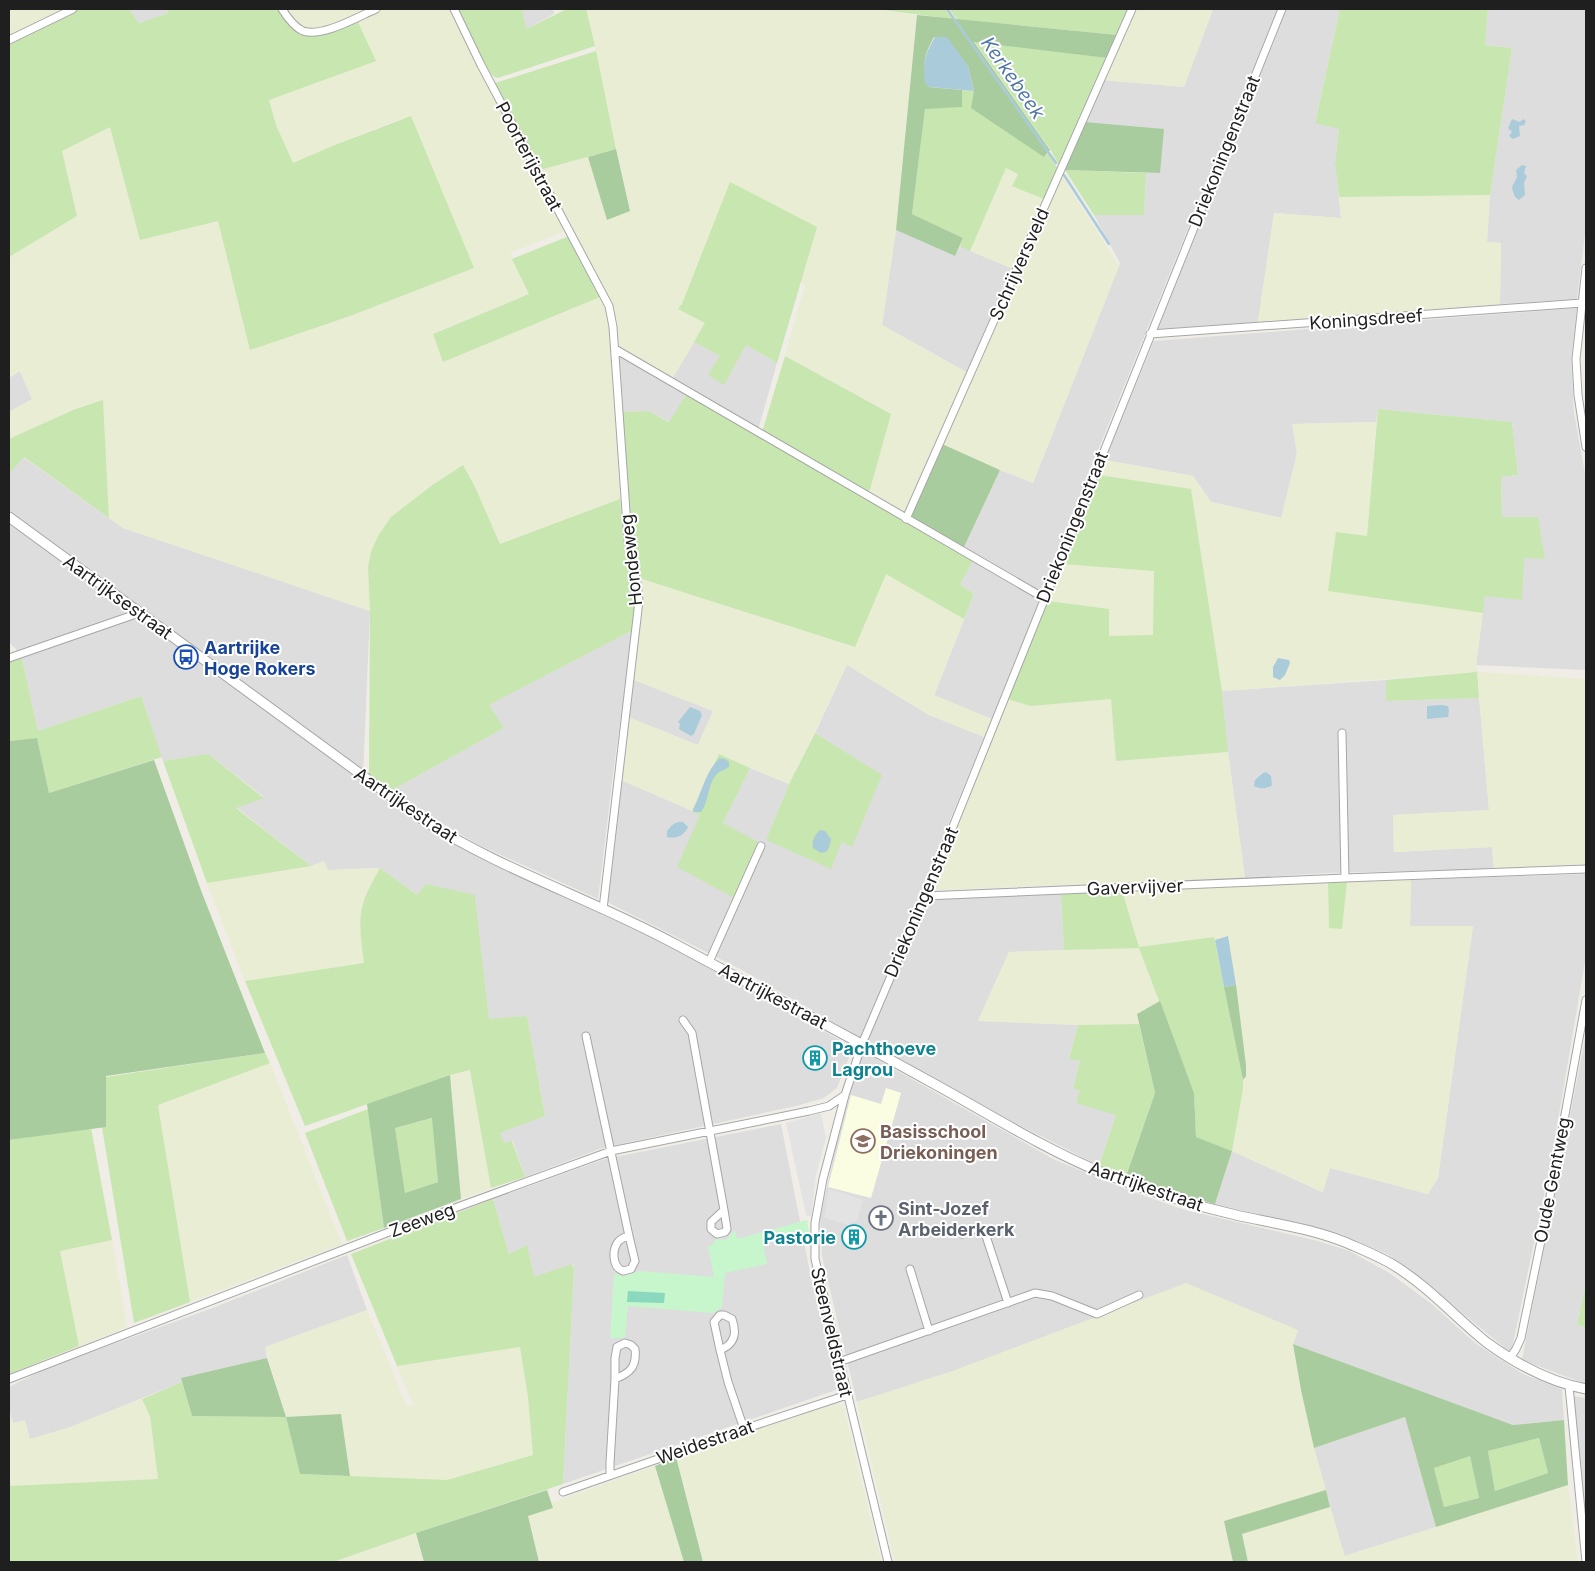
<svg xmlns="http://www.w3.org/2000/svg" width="1595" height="1571" viewBox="0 0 1595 1571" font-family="Inter,sans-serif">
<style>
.residential{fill:#ddd}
.education{fill:#fbfde2}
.farmland{fill:#e9edd3}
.grass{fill:#c7e6b0}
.forest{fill:#a9cc9e;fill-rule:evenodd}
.park{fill:#c7f6cd}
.pitch{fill:#8ad9bf}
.parking{fill:#e3e3e3}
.water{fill:#aaccda}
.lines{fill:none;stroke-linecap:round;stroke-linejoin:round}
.stream{stroke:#aaccda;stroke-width:2.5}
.minor-casing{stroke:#a6a6a6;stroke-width:9}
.tertiary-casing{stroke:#a6a6a6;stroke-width:11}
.minor{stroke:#fff;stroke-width:7}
.tertiary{stroke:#fff;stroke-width:9}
.labels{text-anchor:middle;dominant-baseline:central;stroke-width:4;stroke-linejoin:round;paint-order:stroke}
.street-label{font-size:18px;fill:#1f1f1f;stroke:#fff}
.transit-label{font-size:18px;font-weight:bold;fill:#164399;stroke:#fff;text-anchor:start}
.culture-label{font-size:18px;font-weight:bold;fill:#0d838f;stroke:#fff;text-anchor:start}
.education-label{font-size:18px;font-weight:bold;fill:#785e54;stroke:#fff;text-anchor:start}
.worship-label{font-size:18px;font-weight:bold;fill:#5b616d;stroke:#fff;text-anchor:start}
.water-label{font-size:19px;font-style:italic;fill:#5178aa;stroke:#fff}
</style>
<rect width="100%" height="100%" fill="#efede6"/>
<!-- residential -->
<path class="residential" d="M129,9H167L168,13L139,23Z
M522,9H553L554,14L526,29Z
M1213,9H1277L1041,591L964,547L1000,470L1033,483L1119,266L1120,263L1094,215L1144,214L1146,173H1160L1084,122L1103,80L1184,87Z
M1287,9H1340L1315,122L1339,128L1335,164L1341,218L1274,213L1258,322L1158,329Z
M1488,9H1586V226L1577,299L1500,304L1501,243L1487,242L1490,195L1512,48L1485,45Z
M896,230L955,256L960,246L1013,269L968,373L882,325Z
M1577,308L1571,359L1574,413L1586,479V670L1476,665L1485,596L1524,557L1545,559L1502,517L1501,477L1518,475L1512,422L1378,409L1376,422L1292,424L1297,453L1282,518L1211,502L1193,476L1105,460L1154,341Z
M694,342L720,356L724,384L746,345L777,363L758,430L672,379Z
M619,354L686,395L670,422L648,411L621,412Z
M20,371L32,399L9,412V378Z
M23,457L123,528L370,611L363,776L422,819L603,909L602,915L640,931L853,1047L837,1088L824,1098L796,1106L602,1148L525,1177L513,1141L504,1144L500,1133L545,1115L527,1016L489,1020L475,895H417L380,868L328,870L324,861L311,866L236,807L264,797L208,754L163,761L141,696L38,731L21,654L9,642V474Z
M974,559L1040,599L992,719L934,696L974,594L960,584Z
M633,630L614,766L598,899L477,844L418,809L392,790L504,728L488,705Z
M847,665L929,715L984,737L861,1038L740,969L607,902L621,780L700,814L723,823L750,768L789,784L766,840L831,868L842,842L852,846L881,775L815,733Z
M634,680L713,711L698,745L628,717Z
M1386,680L1387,701L1479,698L1489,810L1393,815L1394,852L1492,847L1494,869L1326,873L1245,878L1228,752L1222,691Z
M1586,874V956L1551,1161L1511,1353L1433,1289L1387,1254L1341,1234L1215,1204L1232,1151L1322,1192L1330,1168L1428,1194L1438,1178L1473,926H1410L1411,880Z
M1061,893L1064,950L1009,952L978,1021L1078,1025L1069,1058L1080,1061L1073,1087L1116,1115L1099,1166L1008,1119L867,1040L927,900Z
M1586,1034V1282L1577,1325L1586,1327V1384L1522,1360Z
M862,1051L1055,1160L1133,1192L1185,1210L1318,1241L1349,1251L1388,1272L1433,1305L1475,1343L1523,1374L1562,1389L1564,1420L1513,1425L1293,1344L1298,1330L947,1373L857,1402L822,1256L820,1218L836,1146Z
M781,1124L813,1288L839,1389L563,1484L574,1269L573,1264L534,1278L527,1245L509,1254L493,1199L605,1159Z
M347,1255L367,1310L265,1347L267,1358L182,1378V1382L68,1428L30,1439L13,1423L9,1409V1387L47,1368L210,1309Z
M1573,1396L1586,1398V1524Z
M1405,1417L1436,1527L1344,1556L1314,1448Z"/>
<!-- education -->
<path class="education" d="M886,1088L901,1093L871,1198L828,1187L851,1095L881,1104Z"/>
<!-- farmland -->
<path class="farmland" d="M9,9H73L9,40Z
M282,9H451L565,227L562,232L510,253L529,294L433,333L443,362L600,297L604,303L609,332L620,499L500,544L475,487L463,465L431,486L391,517L368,567L370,611L123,528L109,518L103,400L73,410L9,439V412L32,399L20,371L9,378V257L77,216L62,151L110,127L140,240L218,221L350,316L473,268L411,116L403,119L402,118L335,145L293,164L276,125L269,100L331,28L303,31Z
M586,9H876L917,15L896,230L882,325L968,373L906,510H896L869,493L891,414L785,356L805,285L800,282L816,227L682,304L679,309L706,323L672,379L617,347L615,320L575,232L540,170L588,157L607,220L630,211Z
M1134,9H1213L1184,87L1103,80Z
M1006,168L1018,174L1013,186L1044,199L1013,269L970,251Z
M1061,175L1119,266L1033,483L942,445Z
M1490,195L1487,242L1501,243L1500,304L1258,322L1274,213L1341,218L1339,197Z
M1376,422L1367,536L1328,591L1483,613L1476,665L1478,672L1586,679V864L1494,869L1492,847L1394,852L1393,815L1489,810L1477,672L1222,691L1191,489L1099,475L1105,460L1193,476L1211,502L1281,518L1297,453L1292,424Z
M1062,564L1155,571L1153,636H1108L1109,609L1048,601Z
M886,573L964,619L934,695L992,719L984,737L929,715L847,665L789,784L719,754L692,811L621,780L628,717L698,745L713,711L634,680L642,605L639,578L854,647Z
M1007,699L1031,706L1111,699L1116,761L1228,752L1245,878L934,890L933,884Z
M324,861L328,870L380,868L370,888L362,909L361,926L364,963L245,981L207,883L311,866Z
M1411,880L1410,926H1473L1438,1178L1428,1194L1330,1168L1323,1192L1232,1151L1243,1090V1080L1246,1076V1065L1228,936L1215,940L1214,937L1139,947L1160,1001L1137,1014L1139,1024L1078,1025L978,1021L1009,952L1139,947L1122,891L1328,882L1329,928H1342L1347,881Z
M270,1063L342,1244L190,1302L158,1105Z
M471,1070L491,1188L461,1199L450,1075Z
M112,1240L127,1327L79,1346L60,1251Z
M1186,1283L1298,1330L1293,1344L1301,1390L1314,1448L1326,1490L1224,1521L1233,1562H895L857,1402L947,1373Z
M367,1310L407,1407L413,1405L397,1366L520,1347L528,1397L533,1455L447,1480L350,1476L341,1414L286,1417L265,1347Z
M142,1399L150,1416L158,1479L9,1486V1409L13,1423L25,1420L30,1439L68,1428Z
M837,1403L844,1409L881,1562H703L676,1457Z
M655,1466L684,1562H539L528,1516L553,1508L551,1503Z
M1568,1485L1578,1562H1248L1242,1534L1330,1507L1345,1556Z
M416,1533L424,1562H333Z"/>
<!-- grass -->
<path class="grass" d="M73,9H129L139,23L168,13L167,9H282L295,25L313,32L356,18L376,61L269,100L276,125L293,163L335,145L411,116L474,268L350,316L250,350L218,221L140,240L110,127L62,151L77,216L9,257V40Z
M457,9H522L526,29L567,9H586L595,46L498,78L493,76L489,71Z
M876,9H945L953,19Z
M949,9H1129L1117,35L957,19Z
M1340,9H1488L1485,45L1512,48L1490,195L1339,197L1335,164L1339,129L1315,123Z
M974,41L1107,58L1059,165L1050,149Z
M596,51L616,149L540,170L495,83Z
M962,90L974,91L1045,157L1048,153L1058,169L1044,199L1012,186L1018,174L1006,168L970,251L960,246L963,238L912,214L925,108L961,107Z
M1065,170L1146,173L1144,215H1094Z
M730,182L817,227L777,363L746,345L724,385L708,375L720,356L694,342L705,323L678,309L682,304Z
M569,236L600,297L443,362L433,334L529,294L512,259Z
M785,356L891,414L869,493L764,433L763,429Z
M686,395L908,523L974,559L960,584L974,594L964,619L886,574L855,647L639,578L632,553L621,412L648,411L669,422Z
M103,400L109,518L24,457L9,474V439L73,410Z
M1378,409L1512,422L1518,475L1501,477L1502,517H1538L1545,559L1524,558L1522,600L1485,596L1483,613L1328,591L1336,532L1367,536Z
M463,465L475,487L500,544L620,499L624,546L635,597L633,630L489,705L504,728L392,790L369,774L370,611L368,567L371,552L378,536L391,517L431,486Z
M1099,475L1191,489L1222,691L1228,752L1116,761L1111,699L1031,706L1007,699L1048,601L1109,609V636L1153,635L1154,571L1062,564Z
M21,654L38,731L141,696L162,757L49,793L37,738L9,741V658Z
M1477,672L1479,698L1386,701V680Z
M815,733L882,775L852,847L842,842L831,869L766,840L789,784Z
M208,754L264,798L236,808L311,866L207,883L163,761Z
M719,754L750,768L723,823L760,843L734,898L677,867L700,815L692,811Z
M380,868L417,895L426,884L475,895L489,1019L527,1016L545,1116L500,1133L504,1143L512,1141L525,1177L491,1188L470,1070L450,1075L305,1126L245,981L364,963C362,946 358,925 362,908C365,894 373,881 380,868Z
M1347,881L1342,929L1329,928L1328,882Z
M1122,891L1139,947L1214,937L1243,1080V1089L1232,1151L1196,1137L1194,1093L1139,948L1064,950L1061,893Z
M1139,1024L1155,1093L1125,1178L1099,1166L1116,1115L1076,1103L1080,1091L1073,1088L1080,1061L1069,1059L1078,1025Z
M265,1053L270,1063L158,1105L190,1302L134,1323L102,1127H106V1077Z
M368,1109L384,1228L347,1241L305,1133Z
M433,1118L438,1182L405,1193L395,1128Z
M91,1128L112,1240L60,1251L79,1346L9,1374V1140Z
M493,1199L509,1254L527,1245L534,1277L572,1264L574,1269L563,1484L416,1533L333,1562H9V1486L158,1479L150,1416L142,1399L182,1382L192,1416L286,1417L300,1474L447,1480L533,1455L528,1397L520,1347L397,1366L351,1254Z
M1586,1282V1327L1577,1325Z
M1539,1438L1548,1473L1495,1491L1488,1451Z
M1470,1455L1479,1498L1444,1507L1434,1468Z"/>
<!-- forest -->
<path class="forest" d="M917,15L1117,35L1107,58L974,42L1050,150L1044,157L971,108L974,91L968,66L934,37C922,59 923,63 929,87L962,90V107L925,109L912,214L963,238L955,256L896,230Z
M1084,122L1164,129L1160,173L1065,170Z
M616,149L630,211L607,220L588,157Z
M942,444L1000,470L964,547L909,516Z
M37,738L49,793L154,760L202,893L265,1053L106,1076V1127L9,1140V741Z
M1236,985L1246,1065V1076L1243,1080L1224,987Z
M1160,1001L1194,1093L1196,1137L1232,1151L1215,1204L1125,1179L1155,1093L1137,1014Z
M450,1075L461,1199L384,1228L367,1104ZM432,1118L438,1182L405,1193L395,1128Z
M1293,1344L1513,1425L1564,1420L1568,1485L1436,1527L1405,1417L1314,1448L1301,1390ZM1539,1438L1548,1473L1495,1491L1488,1451ZM1470,1456L1479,1498L1444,1507L1434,1468Z
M267,1358L286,1417L341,1414L350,1476L300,1474L286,1417L192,1416L181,1378Z
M676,1457L703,1562H684L655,1466Z
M547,1490L553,1508L528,1516L539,1562H424L416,1533Z
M1326,1490L1330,1507L1242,1534L1248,1562H1233L1224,1521Z"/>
<!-- park -->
<path class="park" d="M807,1220L809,1232L763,1244L767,1264L725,1273L722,1307L713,1313L628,1306L625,1338H610L614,1274L625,1276L639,1271L714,1277L708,1247L712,1245L716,1239L726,1240L735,1230L737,1239Z"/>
<!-- pitch -->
<path class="pitch" d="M628,1291L665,1293L664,1303L627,1302Z"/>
<!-- parking -->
<path class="parking" d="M821,1113L826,1138L816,1175L811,1217L806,1215L786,1123Z
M829,1189L863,1200L857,1221L850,1223L849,1225L824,1218Z"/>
<!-- water -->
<path class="water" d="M935,37H947L968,66L974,91L929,87L925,83C923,63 924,55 935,37Z
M1512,119L1520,122L1523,119L1526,121L1524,125L1519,126L1520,136L1513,139L1509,136L1512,132L1508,128Z
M1522,165L1526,166L1524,173L1527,176L1524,183L1525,195L1519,200C1514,197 1513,192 1512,187L1517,177L1516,170Z
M1278,658L1289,660L1290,663L1285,675L1280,680L1273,677V667Z
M1442,705L1448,706L1449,710L1448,717L1427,719V706Z
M690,707L700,711L702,715L694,734L691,736L679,729L680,724L678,722Z
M720,758L725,759L729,762V767C725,770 719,771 716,775C707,786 709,802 701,812H694L693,810C701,794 706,770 720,758Z
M1266,772L1271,776L1272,785C1268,789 1258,789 1254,786L1255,780L1263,773Z
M683,822L688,827C684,836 676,839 667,837V832C670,826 676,821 683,822Z
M820,830L825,831L831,839L829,848L826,852L821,853L813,848C812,840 814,836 820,830Z
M1228,936L1236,985L1224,987L1215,940Z"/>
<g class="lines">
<!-- stream -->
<path class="stream" d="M947,9L1056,163
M1064,175L1109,244"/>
<!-- minor casing -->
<g class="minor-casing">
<path id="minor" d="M282,9C287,17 294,27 303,31C322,38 359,16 376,9
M454,9L481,65L609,306L613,327L628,540L637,583L639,601L603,909
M9,40L73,9
M1586,268L1576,359L1578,395L1586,447
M1150,334L1582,303
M615,349L1044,598
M906,519L1132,9
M9,658L139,613
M1342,733L1345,878
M925,896L1345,878L1586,869
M709,962L761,846
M683,1020L692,1033L724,1210L711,1222V1229L717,1234L725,1232L727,1229L724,1210
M586,1036L629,1236
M962,1234L977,1228L985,1233L1008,1303
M629,1236L635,1261L631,1269L623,1271C612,1267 612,1250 618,1242C621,1238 625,1237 629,1236Z
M910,1269L929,1331
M720,1315H724L732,1319C737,1333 735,1344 720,1350L714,1322Z
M625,1343L631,1345L635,1349C637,1367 630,1373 615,1379V1358L617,1347Z
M720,1350L728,1382L744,1429
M1510,1358L1516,1349L1521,1338L1549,1202L1586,1000
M839,1362L1035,1293L1052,1296L1097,1314L1139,1295
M9,1379L389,1232L611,1151L809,1111L829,1106L845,1095
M1569,1386L1586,1562
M610,1475V1463L615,1379
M563,1492L744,1429L847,1395
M888,1562L815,1259V1223L823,1179L845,1095L862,1044L925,896L1282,9"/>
</g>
<!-- tertiary casing -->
<g class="tertiary-casing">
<path id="tertiary" d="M9,517L422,819C501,870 592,899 675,944C759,989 844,1034 929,1081C986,1112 1042,1148 1103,1173C1148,1191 1192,1205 1240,1216C1278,1224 1319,1230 1354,1246C1366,1251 1379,1257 1390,1263C1426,1284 1454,1316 1486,1342C1516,1364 1550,1382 1586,1389"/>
</g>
<!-- minor -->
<use href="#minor" class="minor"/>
<!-- tertiary -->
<use href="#tertiary" class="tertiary"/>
</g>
<!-- icons -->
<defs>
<g id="bus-ring" transform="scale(1.25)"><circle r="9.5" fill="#fff" stroke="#1a4fb4" stroke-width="1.5"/><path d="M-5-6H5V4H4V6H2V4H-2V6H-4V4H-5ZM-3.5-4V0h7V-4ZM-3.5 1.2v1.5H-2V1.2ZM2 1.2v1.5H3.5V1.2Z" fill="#1a4fb4"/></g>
<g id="building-ring" transform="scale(1.25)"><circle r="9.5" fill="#fff" stroke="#0f9aa8" stroke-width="1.5"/><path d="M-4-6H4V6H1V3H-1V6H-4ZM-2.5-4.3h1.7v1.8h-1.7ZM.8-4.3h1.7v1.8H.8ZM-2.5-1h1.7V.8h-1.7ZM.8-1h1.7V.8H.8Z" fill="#0f9aa8"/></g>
<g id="school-ring" transform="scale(1.25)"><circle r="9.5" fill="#fff" stroke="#8d6e63" stroke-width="1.5"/><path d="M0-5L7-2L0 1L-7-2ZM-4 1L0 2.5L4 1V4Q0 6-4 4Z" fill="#8d6e63"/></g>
<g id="church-ring" transform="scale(1.25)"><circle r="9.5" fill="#fff" stroke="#6b7280" stroke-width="1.5"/><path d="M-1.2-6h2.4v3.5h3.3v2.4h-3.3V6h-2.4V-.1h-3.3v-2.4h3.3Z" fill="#6b7280"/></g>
</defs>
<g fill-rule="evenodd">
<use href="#bus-ring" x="186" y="657"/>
<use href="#building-ring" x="815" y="1058"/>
<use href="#school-ring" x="863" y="1141"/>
<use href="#church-ring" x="881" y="1218"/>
<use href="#building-ring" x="854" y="1237"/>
</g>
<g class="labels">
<!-- street labels -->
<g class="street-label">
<text transform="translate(1224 151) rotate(-68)">Driekoningenstraat</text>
<text transform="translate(529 156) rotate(62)">Poorterijstraat</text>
<text transform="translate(1019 264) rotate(-66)">Schrijversveld</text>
<text transform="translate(1366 319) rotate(-4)">Koningsdreef</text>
<text transform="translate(1072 527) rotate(-68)">Driekoningenstraat</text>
<text transform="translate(631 560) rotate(-96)">Hondeweg</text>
<text transform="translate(118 597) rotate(36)">Aartrijksestraat</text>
<text transform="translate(406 805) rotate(34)">Aartrijkestraat</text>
<text transform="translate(1135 887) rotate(-2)">Gavervijver</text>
<text transform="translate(921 902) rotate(-67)">Driekoningenstraat</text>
<text transform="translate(773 996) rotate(28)">Aartrijkestraat</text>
<text transform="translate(1552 1180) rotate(-79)">Oude Gentweg</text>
<text transform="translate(1146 1186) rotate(19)">Aartrijkestraat</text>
<text transform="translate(422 1220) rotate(-20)">Zeeweg</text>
<text transform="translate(832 1332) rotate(77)">Steenveldstraat</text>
<text transform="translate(705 1442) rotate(-19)">Weidestraat</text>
</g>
<!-- transit labels -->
<g class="transit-label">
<text x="204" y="647">Aartrijke<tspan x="204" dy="21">Hoge Rokers</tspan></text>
</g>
<!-- culture labels -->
<g class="culture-label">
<text x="832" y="1048">Pachthoeve<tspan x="832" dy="21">Lagrou</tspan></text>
<text x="836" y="1237" text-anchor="end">Pastorie</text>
</g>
<!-- education labels -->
<g class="education-label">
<text x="880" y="1131">Basisschool<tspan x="880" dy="21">Driekoningen</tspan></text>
</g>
<!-- worship labels -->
<g class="worship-label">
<text x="898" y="1208">Sint-Jozef<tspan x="898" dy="21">Arbeiderkerk</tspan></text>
</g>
<!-- water labels -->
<g class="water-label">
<text transform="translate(1013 78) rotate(55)">Kerkebeek</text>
</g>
</g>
<!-- border -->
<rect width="1595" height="1571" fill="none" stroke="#1f1f1f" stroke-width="20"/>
</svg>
